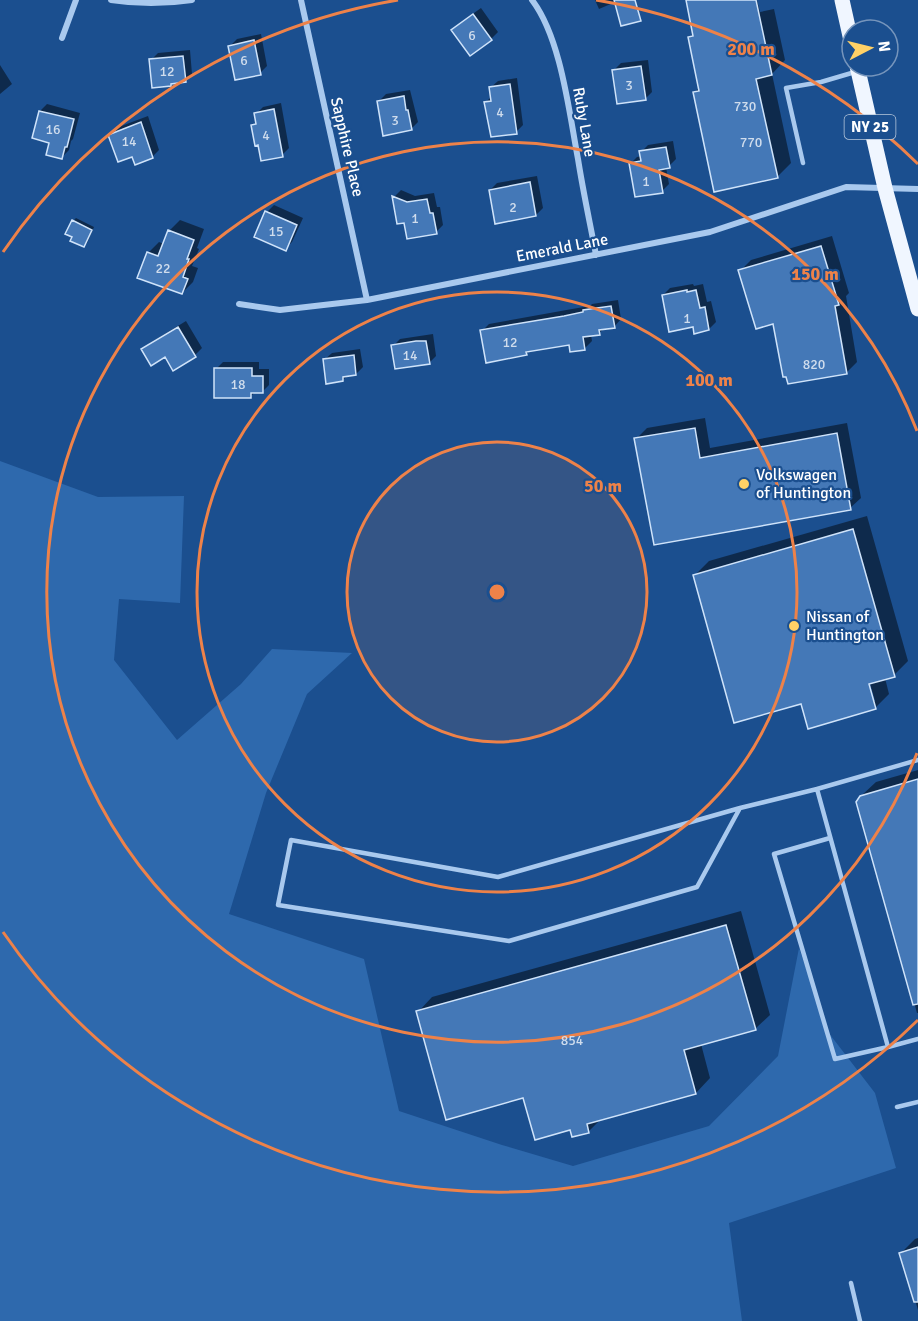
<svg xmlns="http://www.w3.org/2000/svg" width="918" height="1321" viewBox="0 0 918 1321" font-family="Signika,sans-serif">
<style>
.green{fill:#2e69ad}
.shadow{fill:#0007;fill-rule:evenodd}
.building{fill:#4478b7;stroke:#cfe3fa;stroke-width:1.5}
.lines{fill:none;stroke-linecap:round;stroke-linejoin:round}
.lane{stroke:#a9c9ee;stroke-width:4.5}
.street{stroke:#a9c9ee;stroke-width:6}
.primary{stroke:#f0f6ff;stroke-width:15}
.ring{fill:none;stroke:#ee8249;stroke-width:3}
.poi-dot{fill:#ffd166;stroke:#1b4f8f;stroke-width:2}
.labels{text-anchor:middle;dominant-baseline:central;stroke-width:4.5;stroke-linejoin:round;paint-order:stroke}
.number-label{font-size:14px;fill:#d0dded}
.shield{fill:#1b4f8f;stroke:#bbcadd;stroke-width:1.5}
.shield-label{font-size:15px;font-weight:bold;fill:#fff}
.street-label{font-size:16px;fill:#fff;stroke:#1b4f8f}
.poi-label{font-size:16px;fill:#fff;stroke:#1b4f8f;text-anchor:start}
.centre{fill:#ee8249;stroke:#1b4f8f;stroke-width:3}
.ring-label{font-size:18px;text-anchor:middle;font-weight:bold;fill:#ee8249;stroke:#1b4f8f;stroke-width:4.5;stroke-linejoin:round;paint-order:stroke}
</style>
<rect width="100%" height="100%" fill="#1b4f8f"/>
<!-- green -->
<path class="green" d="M0,461L98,497L184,496L180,603L119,599L114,660L177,740L241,684L272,649L352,653L307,694L266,793L229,914L364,959L399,1111L502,1145L573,1166L709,1126L778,1056L799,948L828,1032L875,1093L896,1168L729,1223L742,1321H0Z"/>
<!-- shadow -->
<path class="shadow" d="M595,0H620L599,9Z
M688,0H757L760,12L774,9L785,60L772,74L791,163L777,177L694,93L700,87L689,38L694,33Z
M481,8L498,32L491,39L470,54L453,30L460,23Z
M261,34L267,66L260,73L230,46L237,39Z
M190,50L192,74L185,81L173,82L171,84L151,60L158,53Z
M648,60L652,92L645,99L614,70L621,63Z
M0,65L12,84L0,94Z
M517,78L523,125L516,132L486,102L492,96L490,88L498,81Z
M410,90L418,122L411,129L379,101L386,94Z
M281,103L289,148L282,155L259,144L253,126L257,121L256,114L263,107Z
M47,104L80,113L73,139L71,141L69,150L62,157L51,142L40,111Z
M148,116L159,150L152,157L132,155L109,135L116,128Z
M673,141L676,159L669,166L666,167L669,184L662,191L630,164L637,157L642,156L641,152L648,145Z
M537,176L543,208L536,215L490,190L497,183Z
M401,190L415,196L434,193L437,207H440L443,225L436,232L405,221L394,197Z
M274,205L303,218L292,242L285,249L256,236L267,212Z
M76,218L94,227L87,243L84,246L74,237L73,221Z
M180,220L204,229L197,248L199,249L192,266L198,268L193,282L182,293L148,253L159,242L164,244L169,231Z
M832,236L849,293L846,296L857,362L846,373L775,322L740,271L751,260Z
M693,284L694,286L703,284L707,302L711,301L716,322L709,329L663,295L670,288Z
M618,300L621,319L614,327L605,328L599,333L591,335L592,341L585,348L570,343L531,349L526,354L482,331L489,324L572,309L590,306L592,304Z
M186,321L202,348L195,355L173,369L166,355L143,350L150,343Z
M433,334L436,356L429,363L393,346L400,339Z
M360,349L363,367L356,374L348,375L343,380L324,360L332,353Z
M223,362H259V369H269V385L262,392H255L250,397L216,369Z
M705,418L710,448L847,423L861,498L850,508L636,439L647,428Z
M867,516L908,661L894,675L885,678L889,694L875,708L802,702L694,576L709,561ZM868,676L875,701H872L865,677Z
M918,770V1013H917L858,802L861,796L876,782Z
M741,911L770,1015L755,1029L701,1044L710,1078L696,1093L601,1119L589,1131L573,1135L571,1128L524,1096L418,1012L432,997Z
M918,1238V1310L901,1253L915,1239Z"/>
<!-- building -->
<path class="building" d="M614,0H635L641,21L621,26Z
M686,0H756L772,75L756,79L778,178L714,192L693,92L699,91L688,37L693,36Z
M473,14L492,40L470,56L451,30Z
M254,40L261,75L235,80L228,46Z
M183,56L186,82L171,84V86L152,88L149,59Z
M641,66L646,100L617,104L612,70Z
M510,84L517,134L491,137L484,102L491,101L489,87Z
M404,96L406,110H408L412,130L383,136L377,101Z
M274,109L283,157L261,161L258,145L255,146L251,125L256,124L254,113Z
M39,111L74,119L67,147H65L62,159L46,155L49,143L32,138Z
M141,122L153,158L135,165L132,157L118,162L108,135Z
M666,147L670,168L659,170L663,193L635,197L629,163L641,161L639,151Z
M530,182L536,216L495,224L489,190Z
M392,196L407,202L427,199L430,213H433L437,234L407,239L404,223L397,224Z
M265,211L297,225L286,251L254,237Z
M72,220L92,230L84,247L70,241L72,237L65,234Z
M168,230L194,240L187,259H189L183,277L188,279L182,294L137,278L147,252L158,256Z
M821,246L839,305L835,306L847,374L788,384L786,377H783L773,324L756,329L738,270Z
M687,290V292L696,290L700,308L705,307L709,330L694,334L693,327L669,332L662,295Z
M611,306L615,328L599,330L600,335L583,337L585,350L570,352L569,345L526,352L527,355L486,363L480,330L564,316L583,312V310Z
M178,327L196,357L173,371L165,357L151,366L141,349Z
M416,341H426L430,364L395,369L391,345Z
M354,355L356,375L343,377V381L326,384L323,359Z
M214,368H252V376H263V393H251V398H214Z
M695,428L700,458L837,433L851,510L654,545L634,438Z
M853,529L895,677L869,684L876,709L808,729L801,704L734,723L693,575Z
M918,779V1004L913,1005L856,802L860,796Z
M726,925L756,1030L684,1050L696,1094L587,1124L589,1133L572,1137L570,1130L535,1140L523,1098L446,1120L416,1011Z
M918,1247V1302H914L899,1253Z"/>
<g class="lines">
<!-- lane -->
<path class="lane" d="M803,163L786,88L821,82L855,72
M918,760L817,789L888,1047L918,1039
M740,808L697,887L509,941L278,905L291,840L498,877L740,808L817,789
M830,838L774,854L835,1059L888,1047
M897,1107L918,1102
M851,1283L860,1321"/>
<!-- street -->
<path class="street" d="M111,0C137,4 165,4 192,0
M301,0L367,300
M532,0C561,38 569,112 578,159C583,191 590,223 596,255
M62,38L76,0
M239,304L280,310L367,300L710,232L846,187L918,189"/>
<!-- primary -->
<path class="primary" d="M842,0L852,45
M857,66L885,188L918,309"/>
</g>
<!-- distance rings -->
<circle cx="497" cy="592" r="150" fill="#ee8249" fill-opacity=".12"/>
<g class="ring">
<circle cx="497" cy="592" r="150"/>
<circle cx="497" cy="592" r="300"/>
<path d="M917 753A450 450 0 1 1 917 431"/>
<path d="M918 1020A600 600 0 0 1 3 932M3 252A600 600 0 0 1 398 0M596 0A600 600 0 0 1 918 164"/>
</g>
<!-- markers -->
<g class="poi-dot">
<circle cx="744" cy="484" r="6"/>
<circle cx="794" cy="626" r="6"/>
</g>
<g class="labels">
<!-- number labels -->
<g class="number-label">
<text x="472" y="35">6</text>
<text x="244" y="60">6</text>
<text x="167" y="71">12</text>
<text x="629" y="85">3</text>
<text x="745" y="106">730</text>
<text x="500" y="112">4</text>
<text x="395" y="120">3</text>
<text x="53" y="129">16</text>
<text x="266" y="135">4</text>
<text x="129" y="141">14</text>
<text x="751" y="142">770</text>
<text x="646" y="181">1</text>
<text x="513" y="207">2</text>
<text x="415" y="218">1</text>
<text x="276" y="231">15</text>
<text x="163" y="268">22</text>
<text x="687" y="318">1</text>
<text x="510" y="342">12</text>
<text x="410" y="355">14</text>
<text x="814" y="364">820</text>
<text x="238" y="384">18</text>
<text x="572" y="1040">854</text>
</g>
<!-- shield labels -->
<rect class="shield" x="844.5" y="115" width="51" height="24" rx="4.5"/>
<g class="shield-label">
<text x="870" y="127">NY 25</text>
</g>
<!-- street labels -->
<g class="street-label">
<text transform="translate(584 122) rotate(80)">Ruby Lane</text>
<text transform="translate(347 147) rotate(77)">Sapphire Place</text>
<text transform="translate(562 248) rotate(-11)">Emerald Lane</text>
</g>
<!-- poi labels -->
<g class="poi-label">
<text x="756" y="475">Volkswagen<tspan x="756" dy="18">of Huntington</tspan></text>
<text x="806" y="617">Nissan of<tspan x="806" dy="18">Huntington</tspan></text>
</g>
</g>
<circle cx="497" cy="592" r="9" class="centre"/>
<g class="ring-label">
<text x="751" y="55">200 m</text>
<text x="815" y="280">150 m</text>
<text x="709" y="386">100 m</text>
<text x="603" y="492">50 m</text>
</g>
<!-- north arrow -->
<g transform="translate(870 48) rotate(83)"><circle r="28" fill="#1b4f8f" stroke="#7695bc" stroke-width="1.5"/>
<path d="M0-4.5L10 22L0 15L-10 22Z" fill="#ffd166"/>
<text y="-9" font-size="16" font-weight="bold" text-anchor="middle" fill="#ffffff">N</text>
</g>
</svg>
